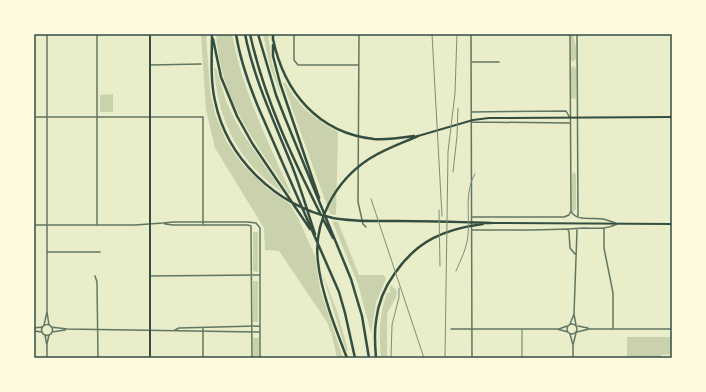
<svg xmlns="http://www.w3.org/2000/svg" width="706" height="392" viewBox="0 0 706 392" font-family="'Fira Sans',sans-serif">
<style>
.green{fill:#cad2ad}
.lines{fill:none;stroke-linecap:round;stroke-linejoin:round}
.pedestrian{stroke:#617663;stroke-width:1}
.minor{stroke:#617663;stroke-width:1.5}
.secondary{stroke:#344e41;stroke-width:2}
.primary{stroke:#344e41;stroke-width:2}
.motorway{stroke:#344e41;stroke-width:2.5}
.rail{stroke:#7c8e77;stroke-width:1}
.neatline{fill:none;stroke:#344e41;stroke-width:1.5}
</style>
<rect width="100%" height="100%" fill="#e9edc9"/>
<!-- green -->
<path class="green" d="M201,34H206L210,91L215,114L223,133L226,141L243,165L268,189L290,204L299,220L315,256L320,289L343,358H337L332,336L327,322L279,251L265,250L264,228L215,148L206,110Z
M216,34H232C242,90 268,142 291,193L289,194C255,140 221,102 216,34Z
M263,34H268L272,63L283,101L270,66Z
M571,34H573L576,47V59L573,62L571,60Z
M573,66L576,68V98L575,99L571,98V68Z
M214,68H216L226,101L236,122L243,134L283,193C238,162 218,121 214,68Z
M285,82C297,105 315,120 338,132L336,215L330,214L283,83Z
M113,94V112H100V95Z
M574,172L576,174V209L573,212L572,210V174Z
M332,221L338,222L359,275H384L386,279L376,302L371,333L358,284Z
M253,232H258V271L257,272L253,271Z
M322,272L337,311L348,350L346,351L327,289Z
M253,281H258V322H253Z
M391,285L397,291L396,297L387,314V358H381C379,335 379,315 387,293L391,292L389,289Z
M627,337H671L672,354L661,355V358H627Z
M253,338H259V358H253Z"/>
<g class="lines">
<!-- pedestrian -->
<path class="pedestrian" d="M522,330V358"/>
<!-- minor -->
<path class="minor" d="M47,34V312L49,325
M97,34V224
M294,34V60L298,65H359
M359,34L358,202L363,224L366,227
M471,34L472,358
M570,34L571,211
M577,34L578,217
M471,62H499
M150,65L201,64
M471,112L566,111L570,118
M34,117H203V225
M471,122L570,123
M571,211C576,222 593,217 603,219C607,220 611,221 615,223
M472,217H564L569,215L571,211
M165,224L173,225H248L251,226L252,358
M34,225H135L163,223L173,222H248L256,223L260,228V358
M604,228V248L613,293V329
M472,230C509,230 546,231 583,228C595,228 606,230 617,224
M568,230L569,232L570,248L575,254
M47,252H100
M95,276L97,282L98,358
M150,276L260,275
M567 329a5 5 0 1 1 10 0a5 5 0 1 1-10 0Z
M570,324L574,314
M41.5 330a5.5 5.5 0 1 1 11 0a5.5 5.5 0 1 1-11 0Z
M44,325L47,312
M576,325L574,314L577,230
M578,326L588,328
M51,327L67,329L260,332
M34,328L42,327
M203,328V358
M451,329H557L568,332
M559,329L567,326
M175,330L179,328L260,326
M34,331L42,332
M52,332L65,330
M577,332L589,329H672
M570,334L573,345V358
M45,335L47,346V358
M47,344L49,335
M573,345L576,333"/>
<!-- secondary -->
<path class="secondary" d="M150,34V358"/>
<!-- primary -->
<path class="primary" d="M418,136L473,120L489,118L672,117
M491,223L672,224"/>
<!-- motorway -->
<path class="motorway" d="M212,34C212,56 210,79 215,101C227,159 276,205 333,218C354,222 376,221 397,221C428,221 460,222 491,223
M236,34C240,60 249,85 259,109L339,292L345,313L355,358
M245,34C254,79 273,119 290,161C300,185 307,210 315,234
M250,34C264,98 292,157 321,215
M258,34L276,95L285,118L351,279L362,316L369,358
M273,34V40
M213,39L221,77L237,116L252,143L310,229
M273,39C284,92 318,133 374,139C387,140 400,138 414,136
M273,45V56L280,83L319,198
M323,219L333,238
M347,358C336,330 321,292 318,262C313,222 335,181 369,159C384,149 402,143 418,136
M376,358C375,346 374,333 376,321C378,303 384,288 395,273C417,241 444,229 483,224"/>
<!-- rail -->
<path class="rail" d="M432,34L442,216
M453,172L457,136L458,108
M371,199L424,358
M439,210L440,266
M456,271C461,259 467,248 468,235C470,215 464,193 475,174
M391,358L392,325L399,297V288
M445,358L448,152L455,93L457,34"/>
</g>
<!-- border -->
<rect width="706" height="392" fill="none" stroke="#fefae0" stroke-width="70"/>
<rect x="35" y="35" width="636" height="322" class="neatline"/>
</svg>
